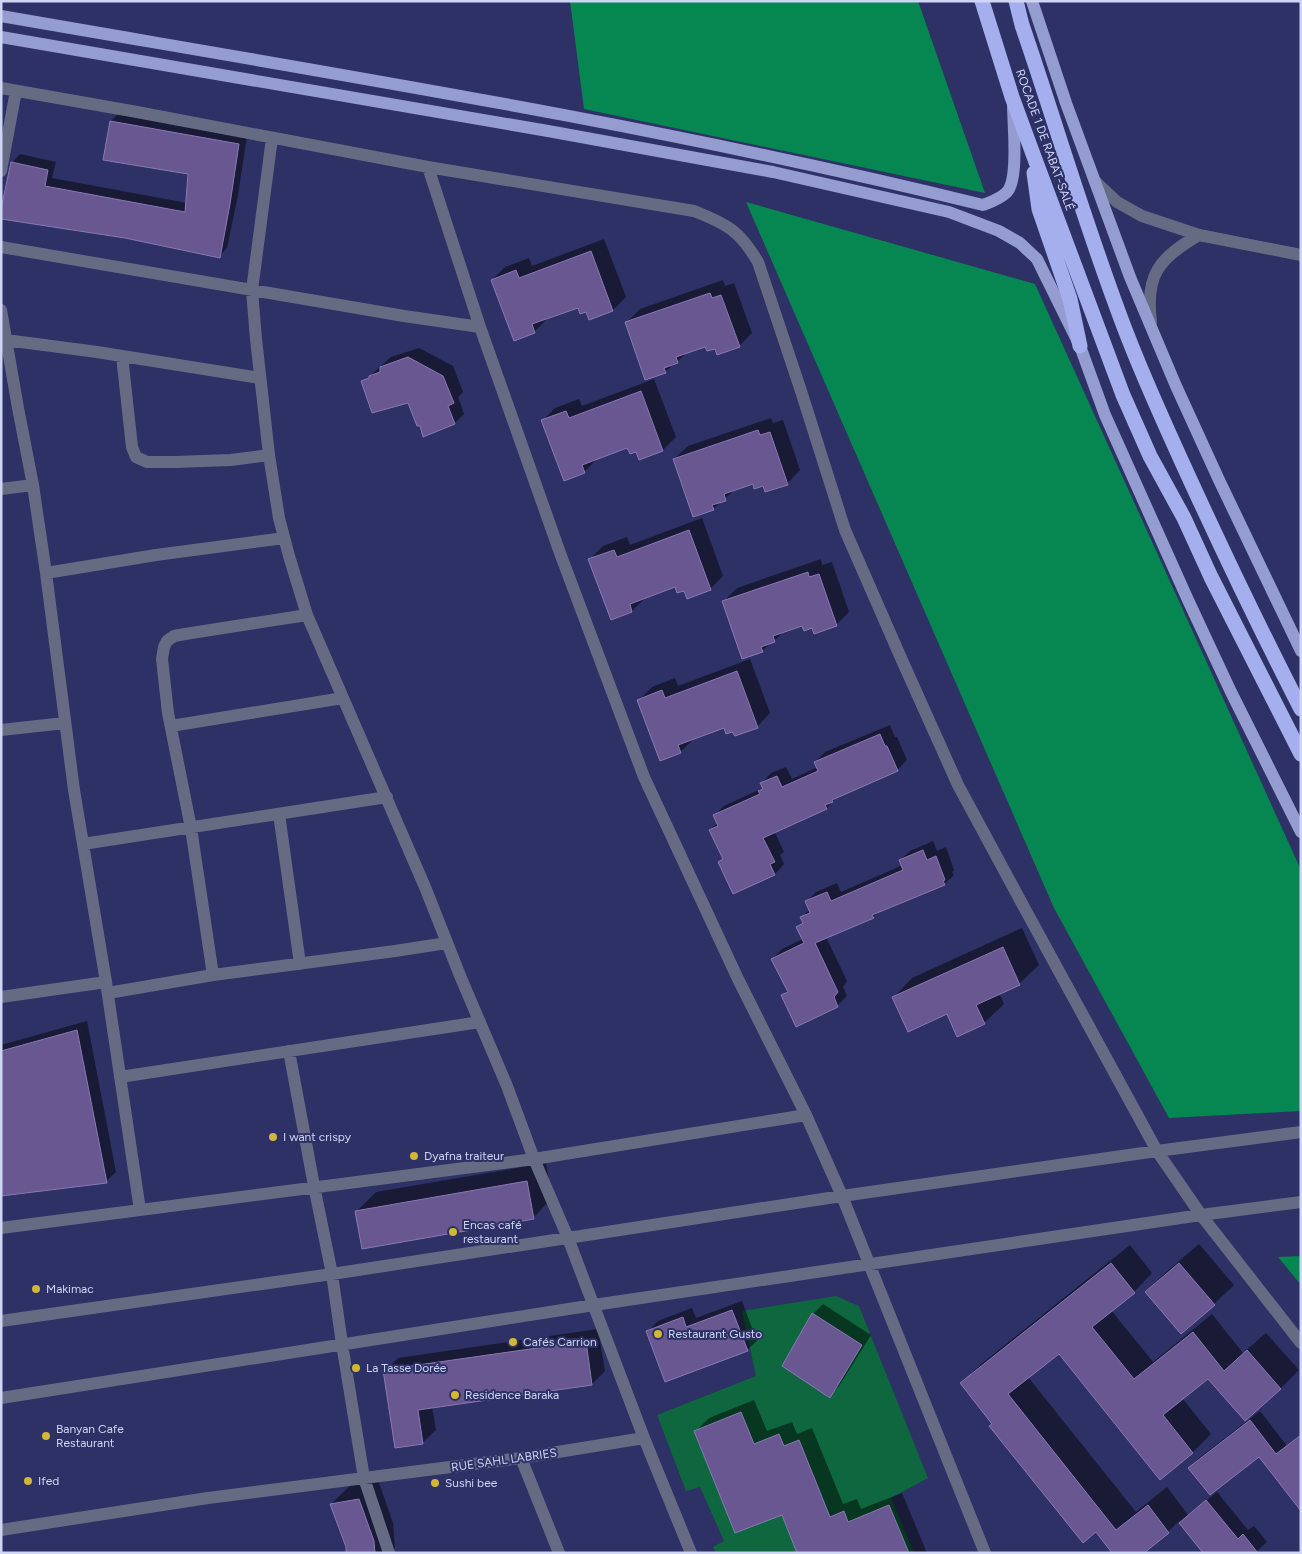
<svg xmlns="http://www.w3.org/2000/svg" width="1302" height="1554" viewBox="0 0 1302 1554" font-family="Figtree,sans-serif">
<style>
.green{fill:#0e673f}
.forest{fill:#068651}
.shadow{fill:#0007}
.building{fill:#685790;stroke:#8a79b5}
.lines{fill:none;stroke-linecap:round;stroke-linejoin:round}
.minor{stroke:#666b84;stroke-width:12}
.major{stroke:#949cd0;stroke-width:12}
.highway{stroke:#a5afee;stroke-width:15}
.poi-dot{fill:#d1b736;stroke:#2d3165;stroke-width:2}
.labels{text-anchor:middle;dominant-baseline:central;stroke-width:4;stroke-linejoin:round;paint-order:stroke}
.street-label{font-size:12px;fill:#cfd5f5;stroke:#2d3165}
.poi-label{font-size:12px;fill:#cfd5f5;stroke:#2d3165;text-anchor:start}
</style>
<rect width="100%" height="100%" fill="#2d3165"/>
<!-- green -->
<path class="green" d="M836,1296L859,1306L928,1478L891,1498L914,1553H716L713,1547L724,1541L700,1487L686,1491L657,1415L756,1376L742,1311Z"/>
<!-- forest -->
<path class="forest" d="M570,1H918L985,193L584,109Z
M746,202L1035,284L1301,870V1111L1169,1118L1054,908Z
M1301,1256V1285L1278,1257Z"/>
<!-- shadow -->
<path class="shadow" d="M119,113L247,136L238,195L227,248L219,256L125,237L1,217L12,163L20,154L56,162L52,178L187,203L189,173L111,121Z
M604,239L626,297L613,310L590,318L587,310L578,306L547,319L534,332L492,280L505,267L529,258L532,266Z
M723,280L725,286L734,283L752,333L739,346L716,347L706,345L688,352L665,372L627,322L640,309Z
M419,348L453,366L463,392L458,397L464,414L455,423L363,382L391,357Z
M654,379L676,437L663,450H637L628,446L597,459L584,472L542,421L555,408L579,399L582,406Z
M771,418L773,423L783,420L800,470L787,484H763L753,483L736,489L713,509L674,459L688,446Z
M702,518L723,576L710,589H685L676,585L645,598L632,611L612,618L590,559L603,546L627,537L630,545Z
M821,559L822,565L832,562L849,612L836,625L813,626L803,625L785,631L762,651L743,657L724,601L737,588Z
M750,659L770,713L757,727L724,726L694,739L680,752L661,759L639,700L652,687L675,678L678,686Z
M890,725L895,737H897L907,760L897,770L836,798L827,808L774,831L784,852L780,855L784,864L775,874L734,893L719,862L724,858L710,830L718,823L714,816L724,806L763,788L762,783L771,773L786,767L792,779L818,767L815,762L825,752Z
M933,841L937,851L946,847L954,870L952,872L954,875L944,884L879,911L873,917L826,937L847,981L843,987L847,996L837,1006L782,996L788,990L772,959L782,949L803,939L797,927L803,921L802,917L810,909L807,901L816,892L837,883L841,892L903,865L900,860L910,851Z
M1022,928L1039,965L1019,984L999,993L1004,1004L984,1023L893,998L912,978Z
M87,1021L116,1172L106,1181L1,1195V1045Z
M546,1163L552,1198L533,1218L357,1211L376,1192Z
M1199,1244L1234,1285L1214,1304L1146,1292L1165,1273Z
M1130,1245L1152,1273L1134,1292L1111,1310L1153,1362L1212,1314L1243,1353L1266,1333L1299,1370L1280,1389L1208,1377L1182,1398L1211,1434L1192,1453L1059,1352L1028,1377L1136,1512L1167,1487L1188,1515L1217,1492L1248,1530L1254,1526L1267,1542L1255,1553H1205L1179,1521L1168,1532L1142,1553L1096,1531L993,1423L961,1384L980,1365Z
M742,1301L757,1341L747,1350L648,1331L658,1321L692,1308L696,1318Z
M823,1304L871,1335L839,1386L830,1396L783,1365L813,1314Z
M598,1329L605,1371L592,1384L432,1407L436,1430L422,1443L385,1371L398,1358Z
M754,1400L767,1431L792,1422L797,1434L812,1428L843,1504L857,1499L861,1509L902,1493L927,1553H798L783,1513L696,1431L709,1418Z
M1260,1411L1287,1446L1301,1435V1495L1259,1456L1190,1468L1199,1458Z
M378,1480L393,1523L395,1548L391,1553H348L347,1547L331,1504L351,1485Z"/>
<!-- building -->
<path class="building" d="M110,121L239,144L230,204L220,258L125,238L1,219V209L11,162L48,170L45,186L185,212L188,174L103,160Z
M591,251L613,311L589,320L586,312L580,314L578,308L532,324L535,333L514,341L491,280L516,270L519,278Z
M710,293L712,298L721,295L740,347L717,355L715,349L707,351L705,347L676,357L678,363L664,368L666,373L645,380L625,322Z
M408,357L443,376L454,403L448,406L455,424L423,437L420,426H417L408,403L372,413L361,381L369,378V376L380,372V367Z
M641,391L663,451L639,460L636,452L630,454L627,448L582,465L585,473L564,481L541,420L566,411L569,418Z
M758,430L760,435L770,432L788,485L765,492L763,486L754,489L753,484L724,494L726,501L712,505L714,510L693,517L673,459Z
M689,530L711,590L687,599L684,591L677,593L675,587L630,604L632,612L611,620L588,559L614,550L617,557Z
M808,572L809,577L819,574L837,626L814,634L812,628L804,631L802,626L773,636L775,642L761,647L763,652L742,659L722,601Z
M737,671L758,728L735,736L732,732L726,734L724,728L678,745L681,753L660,761L637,700L662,690L665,698Z
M880,734L885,746H887L898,771L832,800L833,802L825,805L827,809L763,838L775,862L770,864L775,875L733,894L718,862L723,859L709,830L718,826L713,815L760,794L758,791L763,789L760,783L777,776L782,787L818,771L814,762Z
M923,850L927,860L936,856L945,880L943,881L945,885L872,915L874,918L815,943L838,992L834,997L838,1007L796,1027L781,995L788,992L771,959L804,943L796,927L803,923L800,917L810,913L805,901L827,892L831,901L903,870L899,860Z
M1003,947L1020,985L976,1005L985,1024L957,1037L947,1014L908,1032L892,997Z
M77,1030L107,1183L1,1196V1051Z
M527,1181L534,1219L362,1249L355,1211Z
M1111,1263L1135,1293L1092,1327L1134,1379L1193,1332L1224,1371L1247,1350L1281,1389L1245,1421L1208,1379L1163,1415L1193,1453L1160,1480L1059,1354L1008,1394L1116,1530L1148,1505L1169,1533L1144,1553H1112L1096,1532L1083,1543L989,1426L992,1424L960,1383Z
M1179,1263L1215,1305L1181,1334L1145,1292Z
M732,1310L748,1351L665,1382L646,1331L683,1317L686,1327Z
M812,1313L862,1345L830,1398L782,1366Z
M586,1341L592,1385L418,1410L423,1444L395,1448L383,1370Z
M741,1412L754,1444L779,1434L784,1446L799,1440L830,1517L844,1511L848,1522L889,1505L909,1553H797L782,1515L735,1533L694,1431Z
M1250,1420L1276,1454L1301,1435V1511L1259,1457L1210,1495L1188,1468Z
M359,1499L374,1541L375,1553H346V1547L330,1504Z
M1206,1500L1238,1539L1243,1534L1258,1553H1203L1179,1523Z"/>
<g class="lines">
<!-- minor -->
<path class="minor" d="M1,88L137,112L428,167L694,211C727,224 740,231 758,262L801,391L845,530L901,658L958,785L1025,909L1157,1151L1201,1215L1301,1343
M272,138L252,290L256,339L269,455L279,518L289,556L307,615L425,887L461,978L507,1086L534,1159L568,1238L644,1438L691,1553
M428,167L480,327L560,553L644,777L738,979L806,1115L842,1196L985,1553
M1,171L16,91
M1096,182L1117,202L1142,216L1199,235L1301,255
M1,247L404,316L480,327
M1,310L18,408L33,485L46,573L74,790L106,982L140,1210
M1151,322C1145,275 1159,258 1199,235
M6,340L97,352L260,378
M122,356L132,447L136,457L147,462H175L231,460L269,455
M1,489L33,485
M46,573L156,555L284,538
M171,726L343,698
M1,730L65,723
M279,814L300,964
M83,844L387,797
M213,975L191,828L168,713L162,659L164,647L167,641L174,636L185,634L307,615
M108,993L213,975L395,951L447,943
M1,997L106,982
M289,1051L314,1186L332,1274L342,1344L364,1478L389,1553
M120,1077L480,1022
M1,1228L534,1159L806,1115
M1,1321L332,1274L842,1196L1157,1151L1301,1132
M1,1398L594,1305L1201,1215L1301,1202
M521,1458L559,1553
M1,1530L208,1498L521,1458L644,1438"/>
<!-- major -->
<path class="major" d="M1032,1L1066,103L1130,277L1176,386L1219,480L1301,651
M1,16C329,73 659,125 983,205C991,202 1000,199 1007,192C1019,179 1013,124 1013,104
M1,37L548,131L773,172L949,212L999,231L1020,243L1037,259L1080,346L1105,415L1188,600L1231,692L1301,832"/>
<!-- highway -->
<path class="highway" d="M982,1L1012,97L1033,154L1123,395L1150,456L1184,518L1211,577L1301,754
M1016,1L1022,25C1057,127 1087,231 1126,332C1146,384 1169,434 1192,484C1227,560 1263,635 1301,709
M1034,173L1039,209L1070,299L1080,346"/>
</g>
<!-- markers -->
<g class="poi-dot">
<circle cx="273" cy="1137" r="5"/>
<circle cx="414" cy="1156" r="5"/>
<circle cx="453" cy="1232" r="5"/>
<circle cx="36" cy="1289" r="5"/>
<circle cx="658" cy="1334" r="5"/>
<circle cx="513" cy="1342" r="5"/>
<circle cx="356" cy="1368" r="5"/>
<circle cx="455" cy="1395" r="5"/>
<circle cx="46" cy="1436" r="5"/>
<circle cx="28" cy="1481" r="5"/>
<circle cx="435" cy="1483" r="5"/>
</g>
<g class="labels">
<!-- street labels -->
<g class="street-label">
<text transform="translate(1045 140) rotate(70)">ROCADE 1 DE RABAT-SALÉ</text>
<text transform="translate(504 1460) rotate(-8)">RUE SAHL LABRIES</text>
</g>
<!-- poi labels -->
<g class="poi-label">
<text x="283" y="1137">I want crispy</text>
<text x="424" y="1156">Dyafna traiteur</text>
<text x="463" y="1225">Encas café<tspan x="463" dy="14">restaurant</tspan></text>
<text x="46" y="1289">Makimac</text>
<text x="668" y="1334">Restaurant Gusto</text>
<text x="523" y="1342">Cafés Carrion</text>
<text x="366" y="1368">La Tasse Dorée</text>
<text x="465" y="1395">Residence Baraka</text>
<text x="56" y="1429">Banyan Cafe<tspan x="56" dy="14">Restaurant</tspan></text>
<text x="38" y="1481">Ifed</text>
<text x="445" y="1483">Sushi bee</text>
</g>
</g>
<!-- border -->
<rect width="1302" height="1554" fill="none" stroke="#cfd5f5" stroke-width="5"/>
</svg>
